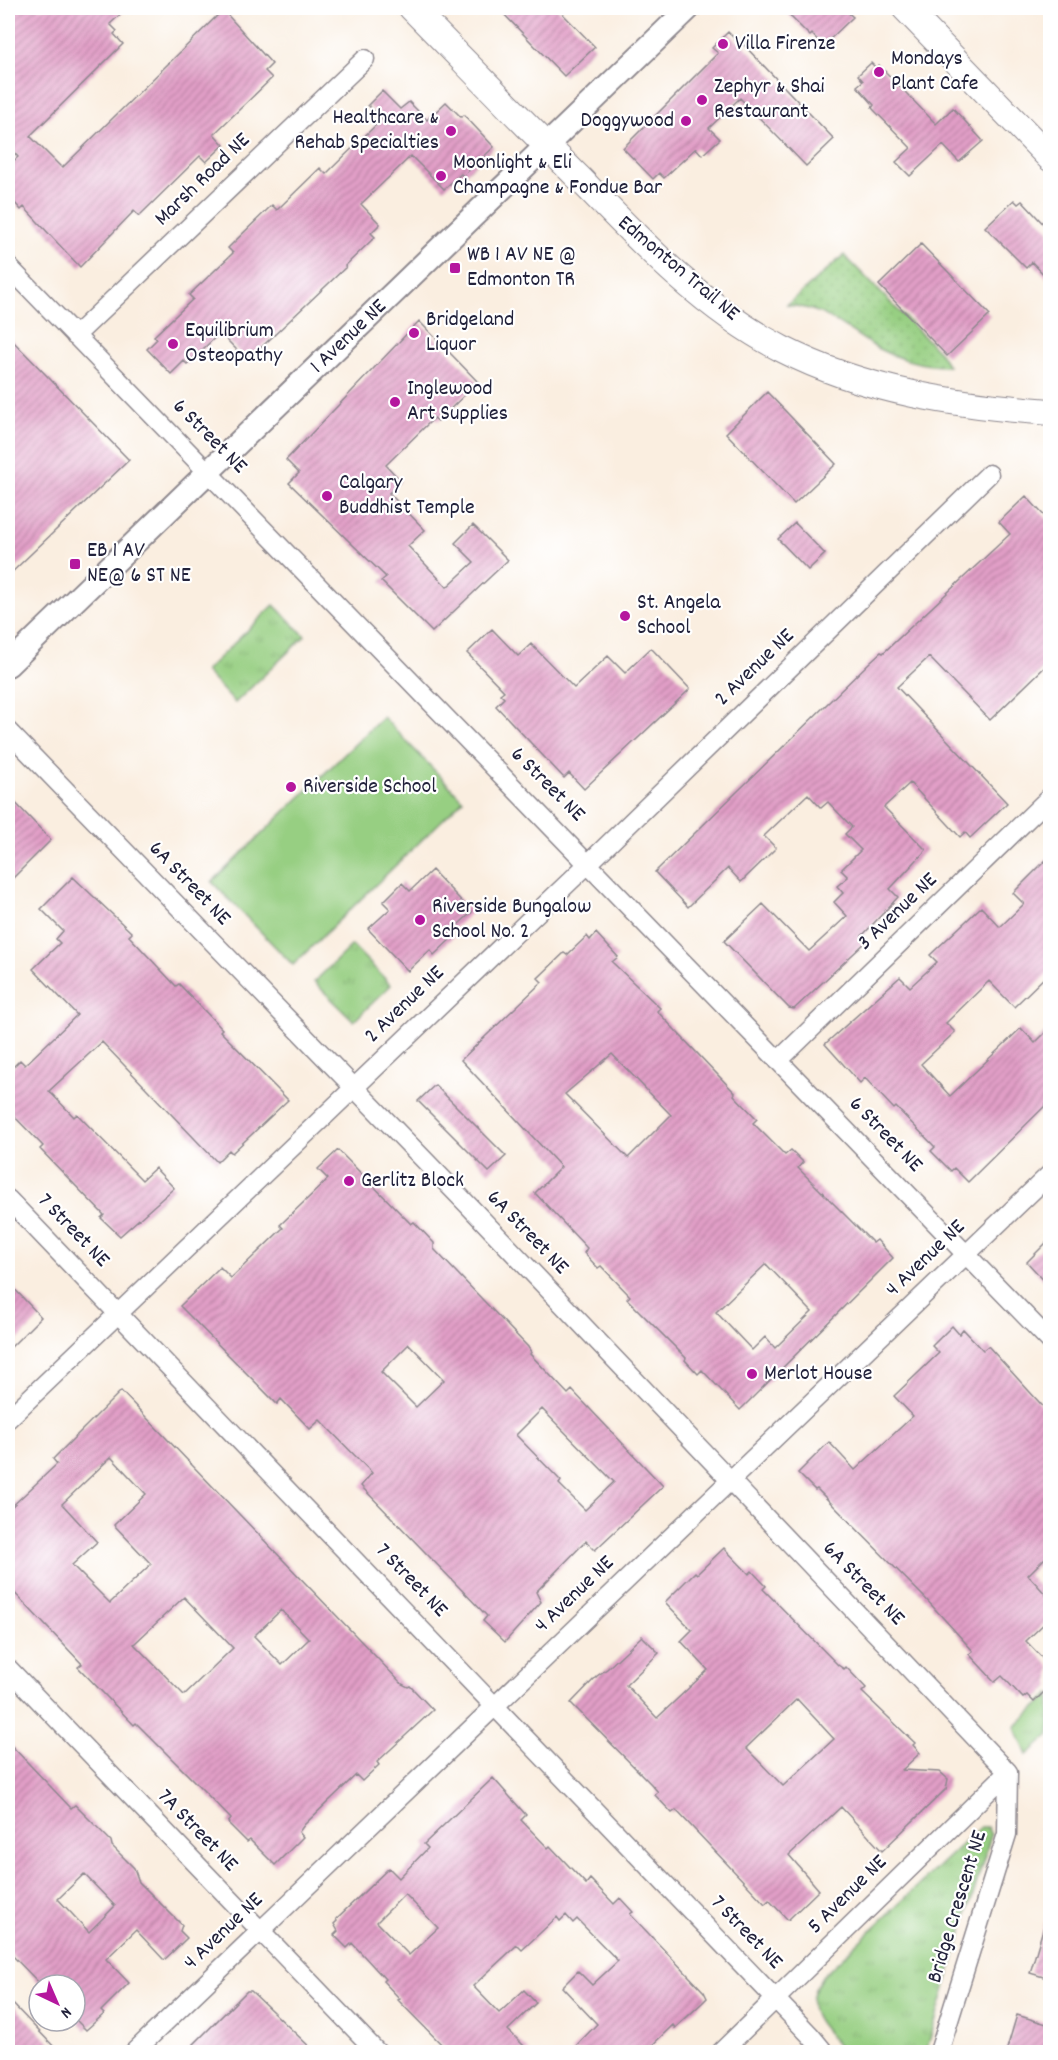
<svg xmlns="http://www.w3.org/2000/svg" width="1058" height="2060" viewBox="0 0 1058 2060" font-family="Dekko,sans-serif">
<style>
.grass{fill:url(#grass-dots);stroke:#5c785e;stroke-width:1.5}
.park{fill:url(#park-tufts);stroke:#5c785e;stroke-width:1.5}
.pitch{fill:#97cf82;stroke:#5c785e;stroke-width:1.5}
.building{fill:url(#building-hatch);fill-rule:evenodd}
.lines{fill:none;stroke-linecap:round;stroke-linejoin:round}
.minor-casing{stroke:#8e888e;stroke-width:21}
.tertiary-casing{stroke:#8e888e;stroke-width:26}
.secondary-casing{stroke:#8e888e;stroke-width:28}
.minor{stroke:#fff;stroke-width:18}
.tertiary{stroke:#fff;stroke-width:22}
.secondary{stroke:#fff;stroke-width:26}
.poi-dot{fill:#b5179e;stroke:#fff;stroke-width:2}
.labels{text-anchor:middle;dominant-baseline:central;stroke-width:4.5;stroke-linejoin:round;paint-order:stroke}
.poi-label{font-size:22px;fill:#22223b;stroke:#fff;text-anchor:start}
.street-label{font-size:22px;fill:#22223b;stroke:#fff}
</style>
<defs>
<pattern id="grass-dots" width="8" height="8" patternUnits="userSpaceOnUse" patternTransform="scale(1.5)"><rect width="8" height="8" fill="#97cf82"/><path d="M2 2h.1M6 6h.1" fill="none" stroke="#82b171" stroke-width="1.8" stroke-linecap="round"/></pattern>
<pattern id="park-tufts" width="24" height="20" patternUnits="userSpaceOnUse" patternTransform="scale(1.5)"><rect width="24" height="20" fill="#97cf82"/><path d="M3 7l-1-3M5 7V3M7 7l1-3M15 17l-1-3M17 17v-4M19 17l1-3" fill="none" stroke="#82b171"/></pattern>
<pattern id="building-hatch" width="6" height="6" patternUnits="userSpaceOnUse" patternTransform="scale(1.5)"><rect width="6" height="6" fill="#e29fc7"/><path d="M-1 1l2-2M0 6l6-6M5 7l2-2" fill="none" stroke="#b781a3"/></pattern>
</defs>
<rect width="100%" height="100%" fill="#fff"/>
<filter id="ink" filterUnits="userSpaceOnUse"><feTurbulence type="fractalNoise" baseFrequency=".0167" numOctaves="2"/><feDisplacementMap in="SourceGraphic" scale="12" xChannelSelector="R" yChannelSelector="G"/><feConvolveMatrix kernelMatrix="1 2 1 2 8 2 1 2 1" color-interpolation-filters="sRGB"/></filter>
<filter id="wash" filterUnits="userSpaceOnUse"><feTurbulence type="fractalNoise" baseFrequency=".008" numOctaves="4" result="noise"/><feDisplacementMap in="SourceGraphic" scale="24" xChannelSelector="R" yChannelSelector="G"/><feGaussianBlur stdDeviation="1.35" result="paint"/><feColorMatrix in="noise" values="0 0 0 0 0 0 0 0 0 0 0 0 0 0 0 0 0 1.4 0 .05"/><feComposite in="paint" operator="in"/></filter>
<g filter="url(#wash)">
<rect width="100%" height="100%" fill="#faeee0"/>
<!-- grass -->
<path class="grass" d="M844,255L940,353L948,366C925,367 891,357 872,345C842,326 824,308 787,305Z"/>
<!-- park -->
<path class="park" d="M274,605L305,636L235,703L205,671Z
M352,945L391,985L354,1021L314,982Z
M1050,1694V1735L1027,1755L1015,1727Z
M980,1827H987L991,1835L926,2052H842C824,2024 798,2013 821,1978Z"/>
<!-- pitch -->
<path class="pitch" d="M383,717L463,800L293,965L212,882Z"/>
<g id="blocks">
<!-- building -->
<path class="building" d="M8,8H127L110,24L117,31L114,34L123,44L30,136L62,168L223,10L272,64L265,71L272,78L214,134L224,145L206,162L200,156L139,216L134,211L80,267L24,207L21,210L8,195V166L18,157L8,146Z
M498,8H557L595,47L564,76Z
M782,8H843L853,17L823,46L812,34L810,36Z
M728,32L738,42L740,41L834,139L806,166L740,98L709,128L720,139L702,155L696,148L664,178L659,173L653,179L623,148L718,53L712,48Z
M871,63L876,68L879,65L936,124L953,108L983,141L959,162L943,145L910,176L896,162L911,148L872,108L874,105L857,86L863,81L858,75Z
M382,91L400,109L409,102L427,120L446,102L461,117L464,115L494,147L463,176L461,174L444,189L411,156L361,204L380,224L371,233L375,237L345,266L346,267L249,359L245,355L243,356L220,333L187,364L184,361L171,374L147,349L157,339L154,336L193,299L189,295L233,253L228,248L272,205L277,210L320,168L326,174L382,119L368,105Z
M1014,200L1018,204L1022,201L1050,231V281L1032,262L1026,268L985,227Z
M921,244L990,315L947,356L879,285Z
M419,321L478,382L438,421L434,418L386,465L401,481L389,493L425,530L408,546L447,587L474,562L455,543L473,525L508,560L432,632L381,581L386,577L289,483L299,473L286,460Z
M8,336L129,460L8,576Z
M767,392L836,464L794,504L726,433Z
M1026,496L1050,522V662L990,720L929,657L897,687L1007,803L970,838L965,832L960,837L910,783L884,807L926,850L890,889L898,897L862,936L867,941L794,1009L789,1008L724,941L763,904L809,951L847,916L834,902L843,893L837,886L848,877L841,870L861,850L845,834L852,827L828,802L821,808L808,794L764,836L776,848L741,882L728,868L688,907L655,872L871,661L881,652L883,653L1010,534L999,522Z
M795,523L825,554L808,570L778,539Z
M492,629L518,656L531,644L574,688L608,656L625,673L651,648L690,689L584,789L569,773L564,778L496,706L504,698L500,694L504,691L467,653Z
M8,795L51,840L8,883Z
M1050,856V972L1014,1007L989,981L946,1023L955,1032L921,1064L950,1096L1021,1028L1035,1043L1050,1028V1101L968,1182L954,1168L951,1171L931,1151L935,1147L896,1107L894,1109L865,1078L860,1083L825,1044L900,977L910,987L937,962L930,955L981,907L1000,927L1024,904L1013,893Z
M432,870L472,912L450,932L454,936L434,955L430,950L408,971L368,929L390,909L383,902L402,883L410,891Z
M73,877L132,933L129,936L176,986L179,984L222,1029L220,1031L288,1100L232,1153L229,1150L217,1162L102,1042L49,1091L74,1117L77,1114L142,1180L155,1168L174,1188L120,1236L101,1218L104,1215L40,1149L43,1146L8,1110V1072L20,1060L25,1065L77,1015L33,969L60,943L56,939L63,931L41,909Z
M596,933L618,957L612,962L660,1008L657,1011L735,1093L734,1095L757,1119L753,1123L785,1155L791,1150L803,1162L798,1168L873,1243L877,1240L893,1258L740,1410L702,1370L698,1374L685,1360L686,1358L627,1299L630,1296L601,1266L598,1268L584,1253L587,1248L535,1193L561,1167L461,1060L542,982L538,978L564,953L567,955L587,936L590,940ZM612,1054L671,1115L628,1158L565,1094ZM766,1264L812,1312L775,1348L765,1337L752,1350L716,1312Z
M435,1085L506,1156L489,1172L418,1101Z
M338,1150L411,1224L414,1222L434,1243V1249L528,1347L531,1352L530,1354L568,1394L572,1390L663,1486L595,1550L586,1541L536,1592L541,1602L505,1642L483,1621L487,1616L361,1486L372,1473L320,1420L310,1429L281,1399L277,1404L180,1306L220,1267L231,1278L283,1228L280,1225L328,1179L318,1169ZM409,1344L444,1380L416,1407L381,1372ZM542,1409L614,1482L585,1510L559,1484L561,1481L516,1435Z
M1050,1239V1287L1027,1262Z
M8,1282L41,1317L8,1350Z
M952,1326L959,1334L963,1329L983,1350L988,1346L1050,1414V1553L1028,1575L1050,1599V1618L1026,1641L1050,1666V1686L1034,1702L1027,1695L1023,1698L1002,1676L995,1682L969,1654L973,1651L925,1598L817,1489L815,1490L798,1473L829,1442L855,1470L913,1416L894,1396L939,1353L932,1346Z
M121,1391L402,1684L408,1687L410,1686L433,1710L377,1762L379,1765L362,1781L356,1775L304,1825L299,1832L303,1837L275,1865L250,1840L247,1842L228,1823L231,1819L201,1788L136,1723L134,1725L78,1667L82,1664L8,1586V1510L57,1464L53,1459ZM111,1457L146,1494L114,1525L151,1564L110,1603L72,1565L97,1542L62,1504ZM184,1597L233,1648L184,1695L134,1644ZM281,1610L309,1639L282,1665L254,1636Z
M724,1548L749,1574L752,1571L766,1586L763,1589L838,1665L844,1669L846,1667L866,1688L862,1692L915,1743L913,1745L920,1753L902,1770L940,1772L948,1779L946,1789L882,1851L841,1807L789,1855L819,1890L788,1920L769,1900L765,1904L676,1810L672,1813L655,1795L658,1792L651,1784L571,1703L597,1676L607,1669L642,1636L659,1653L626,1685L657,1718L708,1670L681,1641L692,1630L665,1602L695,1572L697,1574ZM797,1699L834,1739L783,1786L746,1748Z
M8,1742L71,1808L75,1805L111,1841L112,1846L134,1868L139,1882L182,1925L180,1931L187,1938L164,1960L136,1930L106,1959L129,1983L101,2011L104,2014L86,2030L75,2019V1985H41L8,1951ZM84,1874L115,1906L89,1932L58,1899Z
M493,1778L526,1815L521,1820L548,1848L550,1846L586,1884L590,1879L614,1904L620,1898L633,1912L630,1914L704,1992L707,1998L702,2003L675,2028L673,2025L645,2052H570L597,2024L562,1987L578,1971L592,1985L618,1961L577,1919L573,1923L566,1915L560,1921L557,1917L522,1950L517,1945L473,1986L499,2013L524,1990L536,2003L508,2030L530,2052H449L398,2000L400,1999L383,1981L385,1979L352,1943L347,1948L334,1935L338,1931L334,1924L337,1921L336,1919L389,1868L399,1878L428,1848L424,1844ZM405,1894L438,1928L409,1955L377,1922Z
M1046,1919L1050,1920V1979L1030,1973Z
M247,1991H251L315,2052H186Z
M8,1999L59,2052H8Z
M1017,2015L1050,2025V2052H1006Z"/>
</g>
</g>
<g filter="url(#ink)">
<use href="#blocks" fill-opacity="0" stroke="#8e888e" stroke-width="1.5"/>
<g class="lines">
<!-- minor casing -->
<g class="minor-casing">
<path id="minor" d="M8,266L1050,1341
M75,336L365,59
M8,731L469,1206L1008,1772
M778,1061L1050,797
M8,1199L810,2035L824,2052
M8,1419L589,863L989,474
M8,1668L377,2052
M134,2052L1050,1174
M721,2052L1008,1772
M939,2052L1007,1834L1008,1772"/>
</g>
<!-- tertiary casing -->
<g class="tertiary-casing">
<path id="tertiary" d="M8,665L689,8"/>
</g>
<!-- secondary casing -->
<g class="secondary-casing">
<path id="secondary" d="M412,8C468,65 524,123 581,180C641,242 704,309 782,349C866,392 958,405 1050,412
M905,8L1050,158"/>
</g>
<!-- minor -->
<use href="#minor" class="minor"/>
<!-- tertiary -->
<use href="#tertiary" class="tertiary"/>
<!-- secondary -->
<use href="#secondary" class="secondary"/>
</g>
</g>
<!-- markers -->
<g class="poi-dot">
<circle cx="723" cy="44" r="6"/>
<circle cx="879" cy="72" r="6"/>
<circle cx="702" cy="100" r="6"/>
<circle cx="686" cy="121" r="6"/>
<circle cx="451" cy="131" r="6"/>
<circle cx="441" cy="176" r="6"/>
<rect x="449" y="262" width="12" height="12" rx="3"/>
<circle cx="414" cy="333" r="6"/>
<circle cx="173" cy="344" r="6"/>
<circle cx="395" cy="402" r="6"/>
<circle cx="327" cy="496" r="6"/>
<rect x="69" y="558" width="12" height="12" rx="3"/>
<circle cx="625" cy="616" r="6"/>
<circle cx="291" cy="787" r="6"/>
<circle cx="420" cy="920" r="6"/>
<circle cx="349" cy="1181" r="6"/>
<circle cx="752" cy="1374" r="6"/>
</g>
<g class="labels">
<!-- poi labels -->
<g class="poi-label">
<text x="735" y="44">Villa Firenze</text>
<text x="891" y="59">Mondays<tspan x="891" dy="25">Plant Cafe</tspan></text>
<text x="714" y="87">Zephyr &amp; Shai<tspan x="714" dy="25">Restaurant</tspan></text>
<text x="439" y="118" text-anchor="end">Healthcare &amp;<tspan x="439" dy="25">Rehab Specialties</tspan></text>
<text x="674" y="121" text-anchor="end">Doggywood</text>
<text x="453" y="163">Moonlight &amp; Eli<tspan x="453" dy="25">Champagne &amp; Fondue Bar</tspan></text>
<text x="467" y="255">WB 1 AV NE @<tspan x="467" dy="25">Edmonton TR</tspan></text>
<text x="426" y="320">Bridgeland<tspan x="426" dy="25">Liquor</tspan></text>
<text x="185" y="331">Equilibrium<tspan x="185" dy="25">Osteopathy</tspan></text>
<text x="407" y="389">Inglewood<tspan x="407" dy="25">Art Supplies</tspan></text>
<text x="339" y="483">Calgary<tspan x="339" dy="25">Buddhist Temple</tspan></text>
<text x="87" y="551">EB 1 AV<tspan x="87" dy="25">NE@ 6 ST NE</tspan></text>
<text x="637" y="603">St. Angela<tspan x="637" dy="25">School</tspan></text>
<text x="303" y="787">Riverside School</text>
<text x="432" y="907">Riverside Bungalow<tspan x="432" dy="25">School No. 2</tspan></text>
<text x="361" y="1181">Gerlitz Block</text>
<text x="764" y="1374">Merlot House</text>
</g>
<!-- street labels -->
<g class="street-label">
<text transform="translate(203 180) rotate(-44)">Marsh Road NE</text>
<text transform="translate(678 269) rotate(40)">Edmonton Trail NE</text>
<text transform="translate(349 337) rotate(-44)">1 Avenue NE</text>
<text transform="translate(209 437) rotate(45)">6 Street NE</text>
<text transform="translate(755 668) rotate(-44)">2 Avenue NE</text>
<text transform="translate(547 785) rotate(45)">6 Street NE</text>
<text transform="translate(189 884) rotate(46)">6A Street NE</text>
<text transform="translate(898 912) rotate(-44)">3 Avenue NE</text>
<text transform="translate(405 1005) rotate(-44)">2 Avenue NE</text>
<text transform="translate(885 1135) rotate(46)">6 Street NE</text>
<text transform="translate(73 1231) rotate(46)">7 Street NE</text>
<text transform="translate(527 1233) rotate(46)">6A Street NE</text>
<text transform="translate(926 1259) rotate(-44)">4 Avenue NE</text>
<text transform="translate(411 1581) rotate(46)">7 Street NE</text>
<text transform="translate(863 1584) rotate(46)">6A Street NE</text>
<text transform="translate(575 1595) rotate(-44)">4 Avenue NE</text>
<text transform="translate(197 1831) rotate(46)">7A Street NE</text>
<text transform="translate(848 1895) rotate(-45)">5 Avenue NE</text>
<text transform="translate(958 1907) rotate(-73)">Bridge Crescent NE</text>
<text transform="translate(224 1932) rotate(-44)">4 Avenue NE</text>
<text transform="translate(746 1933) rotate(46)">7 Street NE</text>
</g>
</g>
<!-- margin -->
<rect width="1058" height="2060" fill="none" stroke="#fff" stroke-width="30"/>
<!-- north arrow -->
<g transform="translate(57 2003) rotate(136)"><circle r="28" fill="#ffffff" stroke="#a7a7b1" stroke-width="1.5"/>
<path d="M0-4.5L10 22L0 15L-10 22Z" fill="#b5179e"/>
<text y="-9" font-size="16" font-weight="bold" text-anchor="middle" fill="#22223b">N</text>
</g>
</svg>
